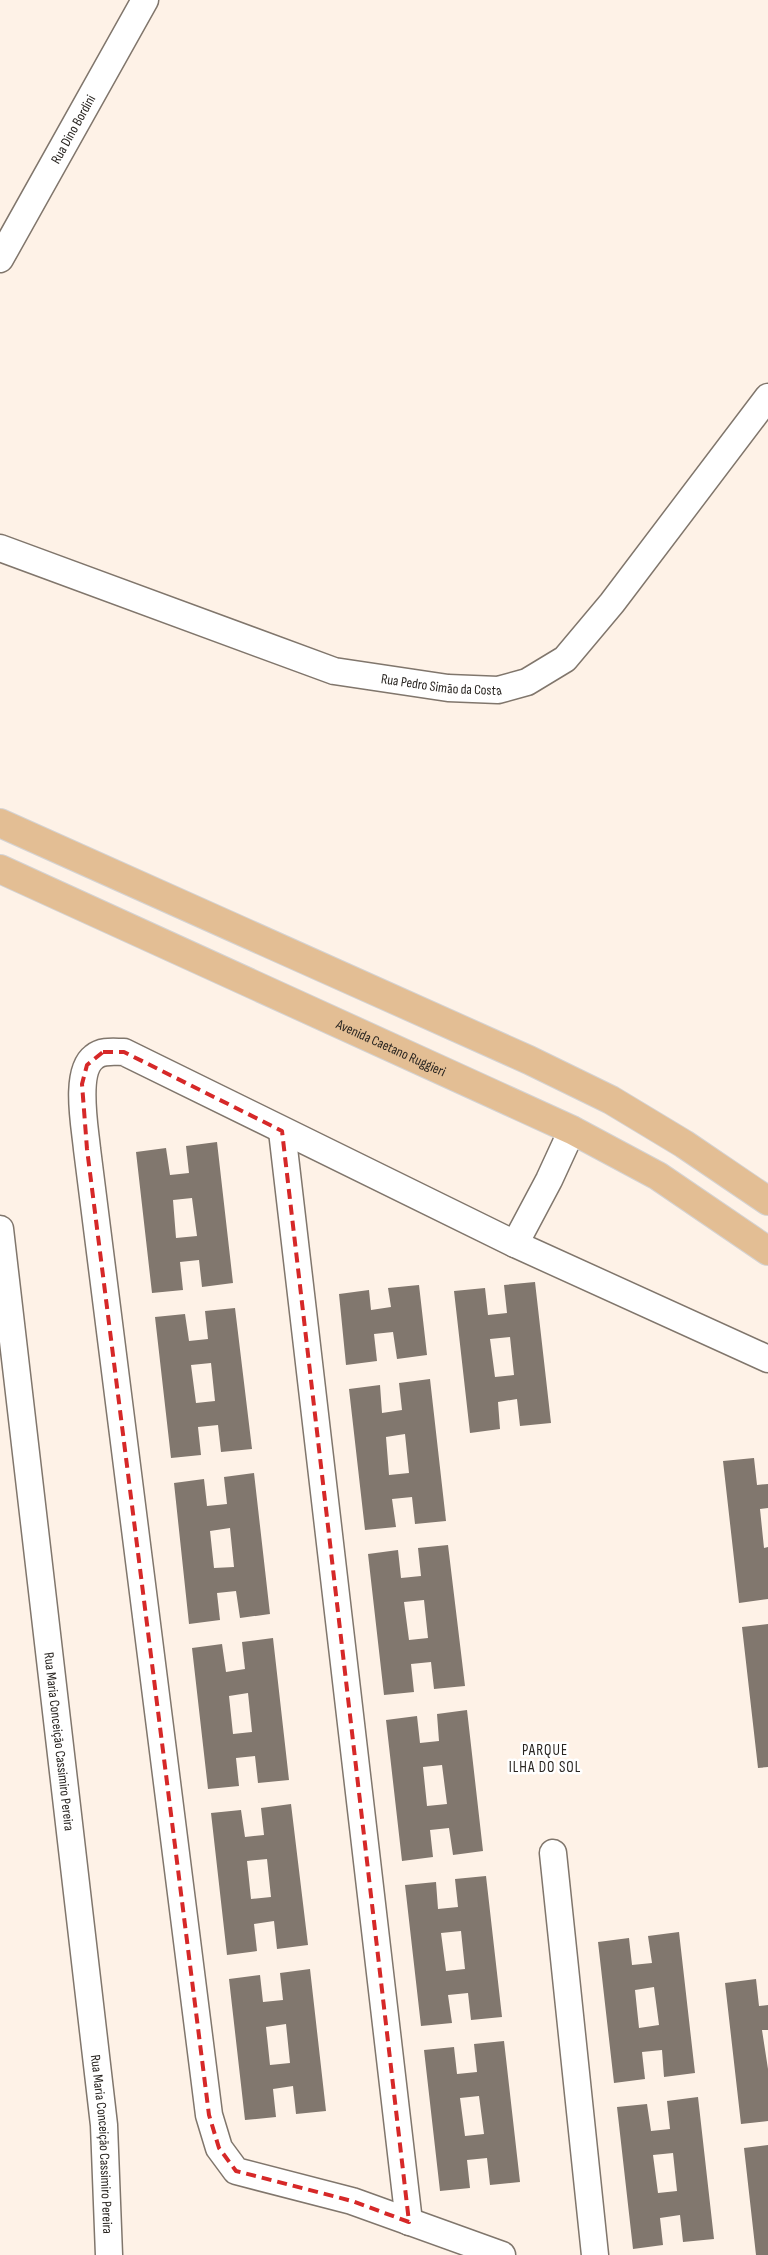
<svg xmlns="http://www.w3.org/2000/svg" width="768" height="2255" viewBox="0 0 768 2255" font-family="'Sofia Sans Condensed',sans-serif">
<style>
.building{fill:#81776e;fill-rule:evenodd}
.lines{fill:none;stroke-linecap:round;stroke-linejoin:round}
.minor-casing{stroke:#80766c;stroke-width:29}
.primary-casing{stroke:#d4d3d3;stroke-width:30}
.minor{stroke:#fff;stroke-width:26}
.primary{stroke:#e3be94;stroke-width:28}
.marked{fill:none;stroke:#d62828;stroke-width:4;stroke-dasharray:10 6;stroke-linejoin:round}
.labels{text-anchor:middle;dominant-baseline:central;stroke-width:5;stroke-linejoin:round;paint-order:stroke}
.street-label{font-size:14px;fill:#292521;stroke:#fff}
.neighbourhood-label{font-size:15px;letter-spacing:1px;fill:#292521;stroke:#fff}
</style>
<rect width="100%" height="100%" fill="#fef2e7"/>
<!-- building -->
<path class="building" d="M217,1142L233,1283L202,1287L199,1260L180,1262L183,1290L152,1293L136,1152L166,1148L170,1175L189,1173L186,1146ZM192,1198L197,1236L176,1238L173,1200Z
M535,1282L551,1423L520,1426L517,1399L498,1402L500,1429L470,1433L454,1291L485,1288L488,1315L507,1313L504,1285ZM510,1337L514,1375L495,1377L490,1339Z
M419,1285L427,1355L397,1359L393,1332L374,1334L377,1361L346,1365L339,1294L369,1290L371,1310L391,1307L388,1288Z
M235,1308L252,1449L221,1452L218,1425L198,1427L201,1455L171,1458L155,1317L185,1314L189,1341L208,1339L205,1311ZM211,1363L215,1401L196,1403L191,1365Z
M430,1379L446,1521L415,1524L412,1497L392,1499L396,1527L365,1530L349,1389L380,1385L382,1413L402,1410L399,1383ZM405,1434L409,1473L389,1475L386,1437Z
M754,1458L757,1485L768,1484V1508L760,1509L764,1548L768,1547V1599L739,1603L723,1461Z
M254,1473L270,1614L240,1618L236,1591L217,1593L220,1620L189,1624L174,1483L204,1479L207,1506L227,1504L224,1477ZM230,1528L234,1567L214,1568L210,1531Z
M448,1545L465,1686L434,1689L431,1662L411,1664L414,1692L384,1695L368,1554L398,1550L401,1578L421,1576L418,1548ZM424,1600L428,1638L409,1640L404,1602Z
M768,1624V1767L758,1768L742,1627Z
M273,1638L289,1780L258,1783L255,1756L236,1758L239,1786L208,1789L192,1648L222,1644L226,1672L245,1669L242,1642ZM248,1693L252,1732L233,1734L229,1696Z
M467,1710L483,1851L453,1855L449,1828L430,1830L433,1857L402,1861L386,1720L417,1716L420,1743L439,1741L437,1714ZM442,1765L447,1804L427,1806L423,1767Z
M291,1804L308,1945L277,1949L274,1921L254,1924L257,1951L227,1955L211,1813L241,1810L245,1837L264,1835L261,1808ZM267,1859L271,1897L251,1899L247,1861Z
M486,1876L502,2017L471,2020L468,1993L448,1995L452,2023L421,2026L405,1885L436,1882L438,1909L458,1907L455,1879ZM461,1931L465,1969L446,1971L441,1933Z
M679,1932L695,2073L664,2077L662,2050L642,2052L645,2079L614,2083L598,1942L629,1938L632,1965L652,1963L648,1936ZM654,1987L659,2025L639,2028L635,1990Z
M310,1969L326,2111L296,2114L293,2086L273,2089L276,2117L245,2120L229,1979L260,1975L263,2002L283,2000L280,1973ZM286,2024L290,2063L270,2065L266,2027Z
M756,1979L759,2006L768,2005V2030H762L768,2069V2121L741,2124L725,1983Z
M504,2041L520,2182L490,2185L487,2158L467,2160L470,2188L440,2191L424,2050L454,2047L457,2074L477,2072L474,2044ZM479,2096L484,2134L465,2136L460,2098Z
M698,2097L714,2239L683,2242L680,2215L660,2218L663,2245L633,2249L617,2107L647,2104L651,2131L670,2129L667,2101ZM673,2153L677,2191L658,2193L653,2155Z
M768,2145V2255H756L744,2148Z"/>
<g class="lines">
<!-- minor casing -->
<g class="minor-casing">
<g id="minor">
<path id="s1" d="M0,259L145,0"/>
<path id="s2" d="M0,548L334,671L448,688L498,690L527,682L565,659L612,603L768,397"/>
<path d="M282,1131L409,2222"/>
<path id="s3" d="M0,1229L104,2125L109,2255"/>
<path d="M515,1244L549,1180L572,1130"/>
<path d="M553,1853L595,2255"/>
<path d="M502,2255L352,2201L236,2171L219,2148L209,2115L87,1149C85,1127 74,1072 94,1057C102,1050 114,1052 124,1052L515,1244L768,1359"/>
</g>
</g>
<!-- primary casing -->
<g class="primary-casing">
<g id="primary">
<path d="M0,823L529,1060L611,1100L684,1144L768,1201"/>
<path id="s4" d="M0,869L572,1130L658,1176L768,1251"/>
</g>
</g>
<!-- minor -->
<use href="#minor" class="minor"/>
<!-- primary -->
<use href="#primary" class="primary"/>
</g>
<!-- marked area -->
<path class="marked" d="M103,1052H124L282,1131L409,2222L352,2201L236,2171L219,2148L209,2115L87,1149L82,1084L87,1065Z"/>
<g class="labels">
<!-- street labels -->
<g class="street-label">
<text stroke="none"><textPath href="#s1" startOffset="149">Rua Dino Bordini</textPath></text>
<text stroke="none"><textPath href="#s2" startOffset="464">Rua Pedro Simão da Costa</textPath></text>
<text stroke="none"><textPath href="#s4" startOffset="430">Avenida Caetano Ruggieri</textPath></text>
<text stroke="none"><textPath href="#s3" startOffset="516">Rua Maria Conceição Cassimiro Pereira</textPath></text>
<text stroke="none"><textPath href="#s3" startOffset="921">Rua Maria Conceição Cassimiro Pereira</textPath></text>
</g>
<!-- neighbourhood labels -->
<g class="neighbourhood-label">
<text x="545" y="1750">PARQUE<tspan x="545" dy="17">ILHA DO SOL</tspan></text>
</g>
</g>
</svg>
